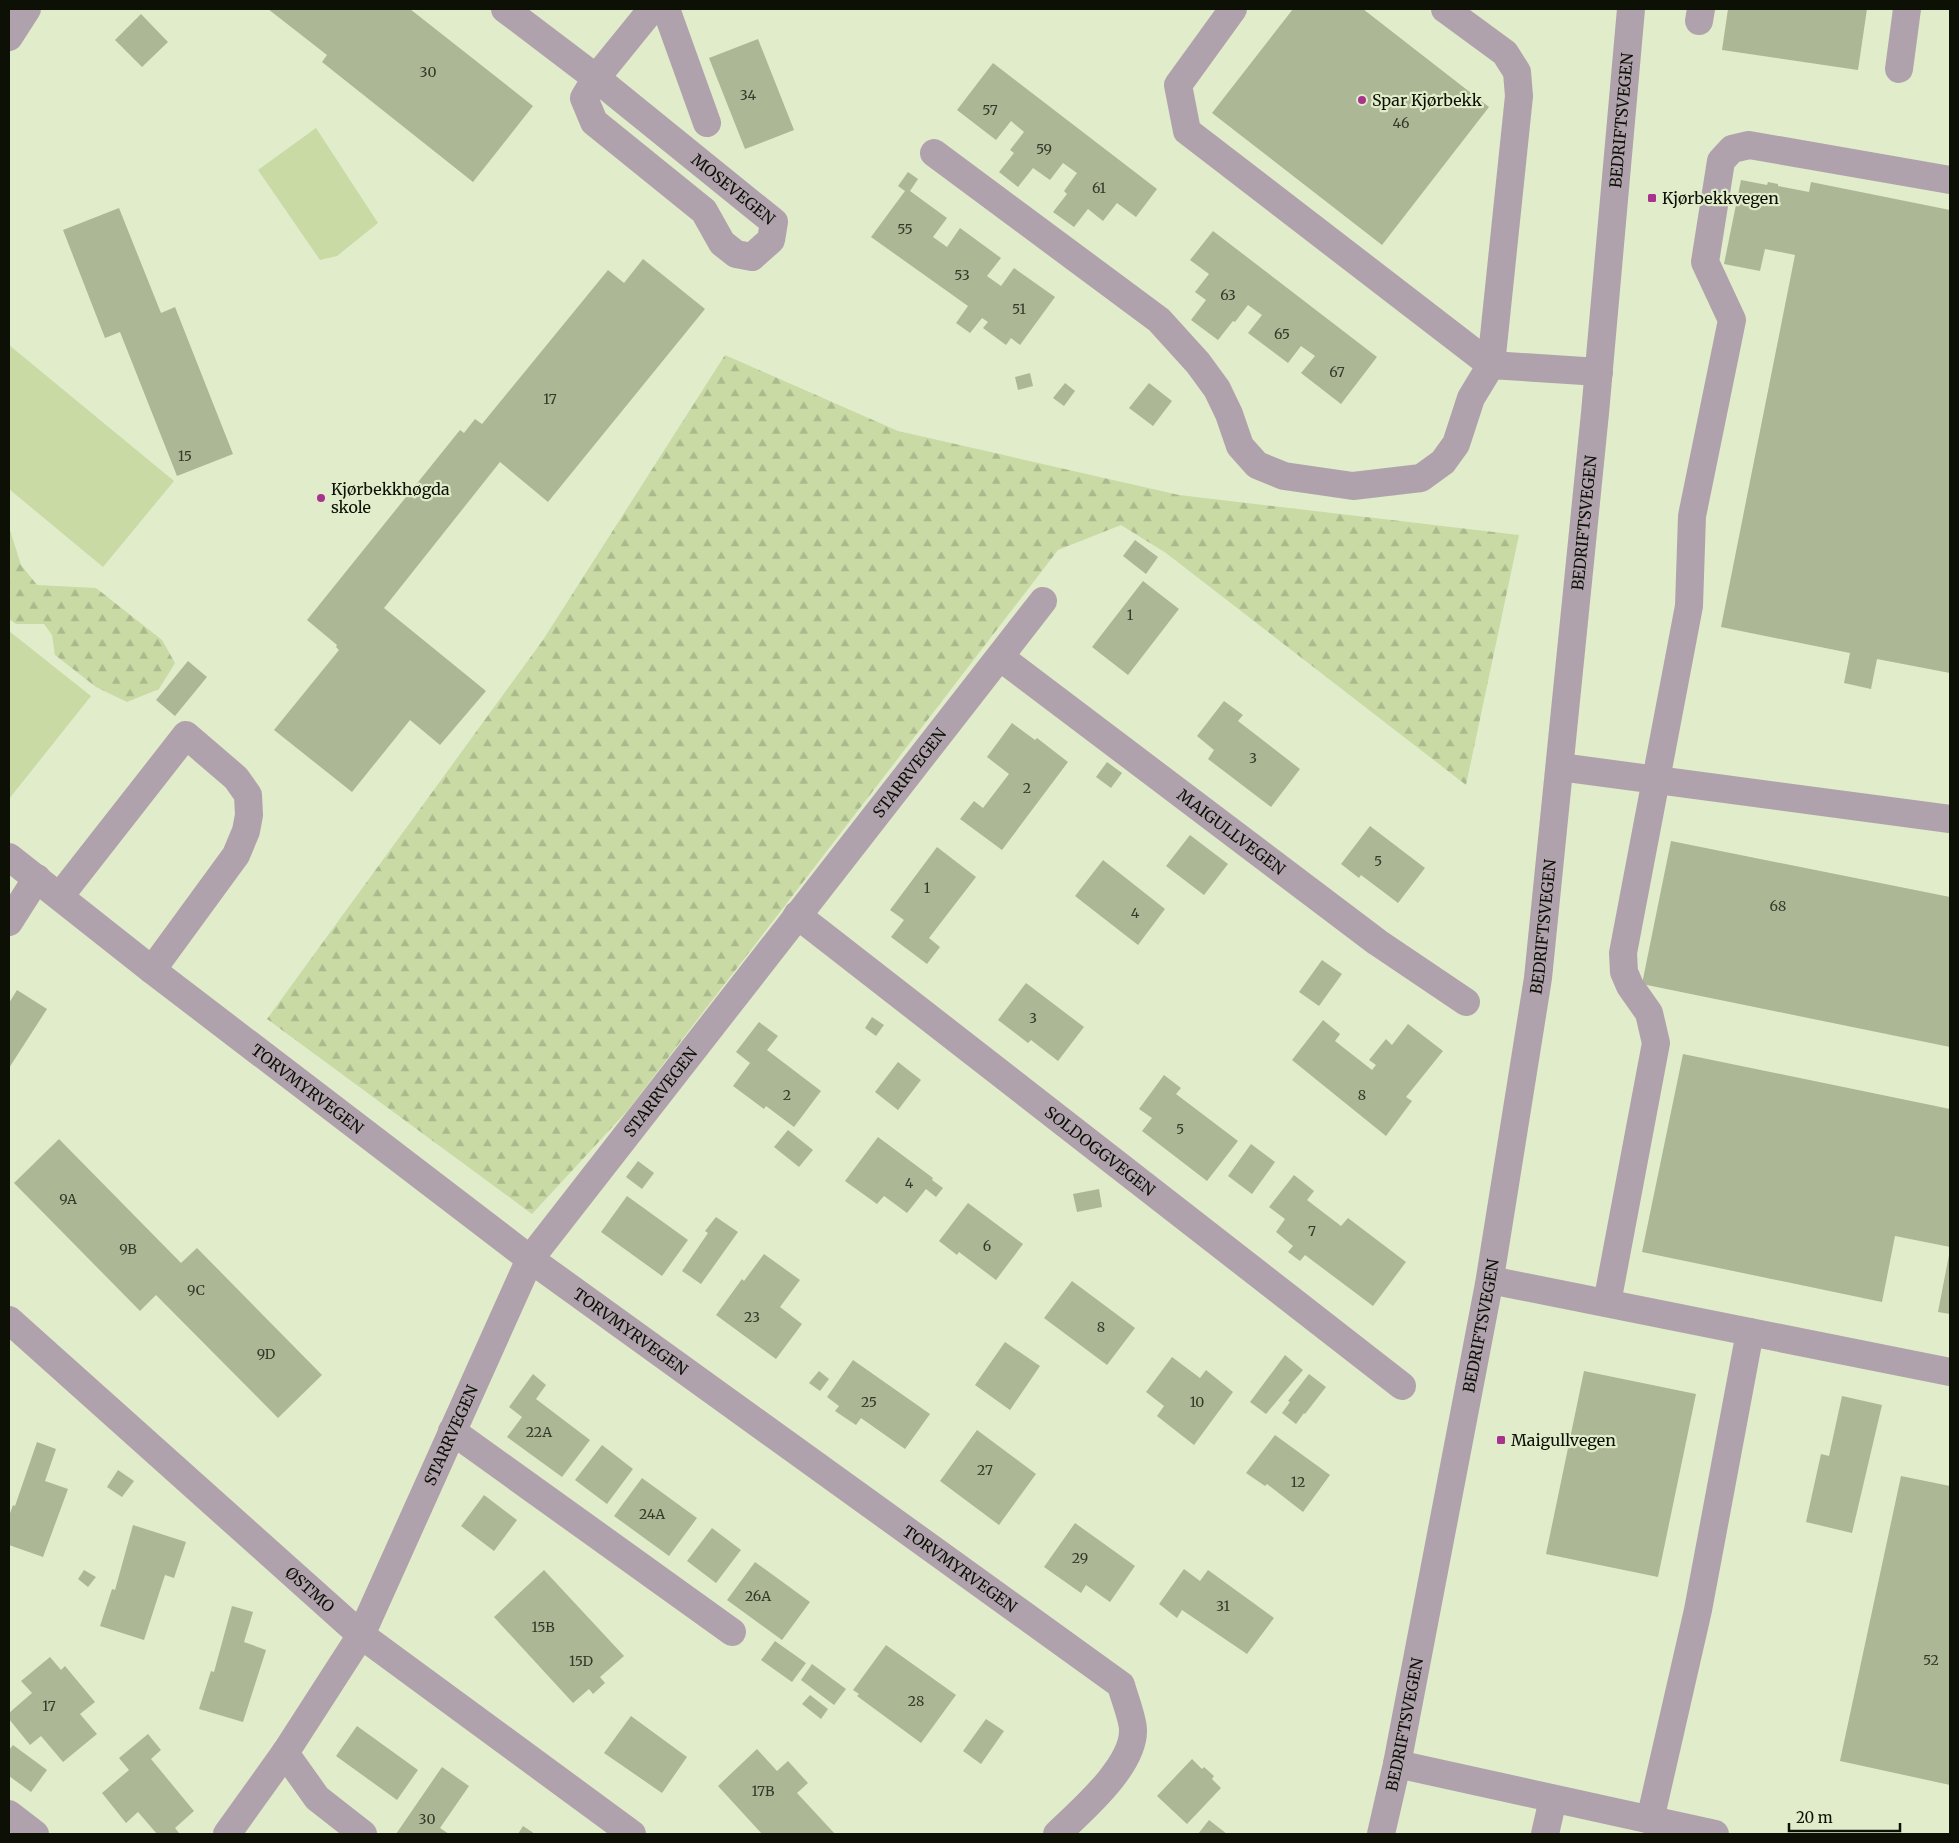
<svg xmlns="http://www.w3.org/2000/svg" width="1959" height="1843" viewBox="0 0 1959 1843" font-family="Merriweather,serif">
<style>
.forest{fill:url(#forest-firs)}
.green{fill:#c9daa5}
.building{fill:#acb796}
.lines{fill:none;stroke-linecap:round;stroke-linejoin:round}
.minor{stroke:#b0a2ac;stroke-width:28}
.poi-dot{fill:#a7338d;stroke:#e1ecca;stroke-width:2}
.labels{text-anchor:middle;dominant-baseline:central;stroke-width:4.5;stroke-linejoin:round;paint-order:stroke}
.number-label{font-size:14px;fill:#343a29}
.poi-label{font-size:16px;fill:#0c1005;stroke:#e1ecca;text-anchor:start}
.street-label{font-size:16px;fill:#0c1005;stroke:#e1ecca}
</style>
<defs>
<pattern id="forest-firs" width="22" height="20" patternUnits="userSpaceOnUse" patternTransform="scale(1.25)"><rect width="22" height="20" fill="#c9daa5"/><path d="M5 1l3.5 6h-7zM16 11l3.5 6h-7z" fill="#abba8d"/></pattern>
</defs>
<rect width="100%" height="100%" fill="#e1ecca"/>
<!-- forest -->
<path class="forest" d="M725,355L898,431L1179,495L1519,535L1466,785L1166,553L1121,525L1058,550L628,1110L532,1214L267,1019L543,640Z
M9,527L21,565L37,585L96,588L162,640L175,663L159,689L127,702L96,687L55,655L52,635L44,624H16L9,619Z"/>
<!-- green -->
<path class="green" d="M316,128L378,223L337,256L320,260L258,170Z
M9,345L174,481L103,567L9,489Z
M9,631L91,696L9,799Z"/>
<!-- building -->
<path class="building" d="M268,9H410L533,106L473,182L322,62L327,55Z
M1293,9H1363L1489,107L1382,245L1212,113Z
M1728,9H1867L1858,70L1722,50Z
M141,14L168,42L142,67L115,40Z
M758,39L794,130L745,149L709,58Z
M993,63L1157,189L1136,217L1117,203L1103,221L1088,209L1074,227L1053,212L1067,194L1064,191L1077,173L1063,163L1050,180L1033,168L1018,187L999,172L1014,153L1010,150L1024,132L1011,121L996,140L957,110Z
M908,172L918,179L910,191L947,218L933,237L947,247L960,228L1001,258L987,276L1001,286L1014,268L1055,297L1020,345L1011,338L1006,345L983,328L988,322L982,318L970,333L956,323L968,306L871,237L905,191L898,186Z
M1741,180L1767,185L1768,182L1778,184V186L1809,192L1811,182L1950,210V673L1877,659L1871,689L1844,683L1850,653L1721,627L1795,255L1765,249L1760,271L1724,264Z
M119,208L161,313L175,307L233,454L177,476L120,332L105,338L63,230Z
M1213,231L1377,357L1341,404L1301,373L1315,356L1301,346L1288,363L1248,333L1262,315L1248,305L1235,322L1233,321L1218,340L1191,320L1206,300L1195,292L1209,274L1190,260Z
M643,259L705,309L548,502L500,462L384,608L486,691L440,745L410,720L352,792L274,730L339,650L336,647L337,645L307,620L460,430L464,433L475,419L482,424L608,270L624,283Z
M1030,373L1033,386L1018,390L1015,377Z
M1065,383L1075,391L1064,406L1053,398Z
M1149,383L1172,401L1153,426L1129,408Z
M1135,540L1158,557L1146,574L1123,556Z
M1143,581L1179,609L1128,675L1092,647Z
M188,661L207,677L175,716L156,700Z
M1224,701L1243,715L1238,721L1300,769L1271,807L1208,759L1214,750L1197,736Z
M1012,723L1035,740L1037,738L1068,762L1002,850L960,819L974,801L983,808L1009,774L987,757Z
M1107,762L1122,773L1111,788L1096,777Z
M1370,826L1425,868L1398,903L1361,875L1359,878L1341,864Z
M1190,835L1228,864L1204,895L1166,866Z
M1671,841L1950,897V1047L1642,984Z
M937,847L976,877L929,938L940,947L927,964L891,937L904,920L890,910Z
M1103,860L1165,909L1138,945L1075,896Z
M1322,960L1342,974L1319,1006L1299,992Z
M1026,983L1084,1027L1058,1061L1031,1040L1028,1043L998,1020Z
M17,990L47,1009L9,1068V1003Z
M872,1017L884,1025L876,1036L865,1028Z
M1323,1020L1340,1034L1335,1041L1372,1070L1376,1065L1369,1060L1386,1039L1392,1045L1408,1024L1443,1051L1406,1097L1412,1101L1386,1136L1292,1060Z
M759,1022L778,1036L767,1050L821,1091L794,1127L766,1106L764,1109L733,1086L750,1063L736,1052Z
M1683,1054L1950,1109V1247L1895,1236L1882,1302L1642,1252Z
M898,1062L921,1080L898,1110L875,1092Z
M1164,1075L1181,1088L1176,1094L1238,1141L1207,1181L1142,1131L1152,1118L1139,1109Z
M788,1130L813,1150L799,1167L774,1147Z
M878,1137L933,1178L932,1180L943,1188L936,1197L926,1189L907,1213L884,1196L877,1204L845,1181Z
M59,1139L181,1263L197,1248L322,1375L278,1418L156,1295L140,1311L14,1183Z
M1251,1144L1275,1162L1252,1194L1228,1176Z
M638,1161L654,1173L642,1189L626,1177Z
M1294,1175L1314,1191L1307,1200L1341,1226L1348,1218L1406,1262L1373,1306L1305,1255L1300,1261L1288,1252L1293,1246L1276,1232L1285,1219L1269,1207Z
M1099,1189L1102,1207L1077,1212L1073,1194Z
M627,1196L688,1240L662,1276L601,1232Z
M968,1203L1023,1244L996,1280L959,1252L957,1255L939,1241Z
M716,1217L738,1232L701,1284L682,1271L708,1233L705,1231Z
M764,1254L800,1280L780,1307L802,1324L776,1359L716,1315L742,1279L744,1281Z
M1949,1255H1950V1314L1938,1312Z
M1072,1281L1135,1328L1107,1365L1044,1318Z
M1005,1342L1040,1366L1010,1410L975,1385Z
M1285,1355L1303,1370L1266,1414L1250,1402Z
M1172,1357L1200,1378L1206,1370L1233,1392L1194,1445L1157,1416L1164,1406L1146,1392Z
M853,1360L930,1414L905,1449L861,1418L856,1425L835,1411L839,1406L827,1397Z
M819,1371L829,1379L820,1391L809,1383Z
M1584,1371L1696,1394L1658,1577L1546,1554Z
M533,1374L546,1385L536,1399L590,1440L562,1477L507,1437L522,1417L509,1407Z
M1309,1374L1326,1387L1305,1414L1304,1413L1296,1424L1282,1413L1290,1402L1288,1401Z
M1842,1396L1882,1405L1852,1533L1806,1522L1821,1454L1829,1456Z
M977,1430L1036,1474L999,1525L940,1481Z
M1275,1435L1330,1475L1303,1512L1267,1484L1265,1486L1246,1473Z
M37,1442L56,1449L45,1481L68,1489L43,1557L9,1545V1516L13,1505L15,1506Z
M602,1445L633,1469L607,1504L575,1480Z
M118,1470L134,1481L122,1497L107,1487Z
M1901,1476L1950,1486V1785L1840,1761Z
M642,1478L697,1518L669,1556L614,1516Z
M484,1495L517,1520L494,1551L461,1526Z
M1075,1523L1135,1566L1110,1602L1086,1585L1081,1593L1044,1567Z
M133,1525L186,1542L174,1578L165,1575L144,1640L100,1626L112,1589L115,1590Z
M712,1528L741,1550L716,1583L687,1561Z
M755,1562L810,1602L782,1640L727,1600Z
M1184,1569L1200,1581L1208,1570L1274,1618L1247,1654L1182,1610L1177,1618L1159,1604Z
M84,1570L96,1577L88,1587L78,1579Z
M544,1570L624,1656L600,1677L605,1683L593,1694L589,1689L573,1703L494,1617Z
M232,1606L253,1612L244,1642L266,1650L243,1722L199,1709L211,1671L214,1672Z
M775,1641L806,1663L792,1682L761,1660Z
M886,1645L956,1695L921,1743L857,1696L859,1694L853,1690Z
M50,1657L61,1670L65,1666L95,1702L80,1714L97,1734L63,1762L41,1736L30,1745L9,1719V1713L32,1693L21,1681Z
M812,1664L846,1689L834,1705L801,1680Z
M810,1695L828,1709L821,1719L802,1704Z
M631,1716L687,1757L662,1793L604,1753Z
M986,1719L1004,1731L981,1764L963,1751Z
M357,1726L418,1770L397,1800L336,1756Z
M148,1734L161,1750L151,1759L194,1811L175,1828L179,1833L177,1834H157L138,1812L126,1823L102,1793L129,1770L119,1758Z
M13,1745L47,1770L31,1792L9,1776V1750Z
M757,1749L777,1771L788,1761L808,1783L797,1793L835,1834H762L718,1786Z
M1192,1759L1202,1769L1204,1767L1214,1776L1212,1779L1221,1788L1187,1824L1157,1796Z
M442,1767L469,1786L440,1828L449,1834H396Z
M1209,1820L1227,1834H1198Z
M523,1826L535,1834H518Z"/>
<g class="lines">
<!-- minor -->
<g class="minor">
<path id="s1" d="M505,9L596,78L774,222L771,240L752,257L736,254L722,243L704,211L594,122L584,98L596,78L652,9"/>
<path d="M666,9L707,123"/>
<path d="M1233,9L1178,85L1187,131L1491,365"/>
<path d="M1445,9L1505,53L1517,72L1519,96L1491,365"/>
<path d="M1699,21L1701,9"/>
<path d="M9,37L27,9"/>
<path d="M1899,69L1907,9"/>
<path d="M934,153L1159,320L1198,363L1217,389L1229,414L1240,446L1257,465L1284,476L1353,486L1421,478L1443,462L1456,444L1471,398L1491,365L1599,372"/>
<path id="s2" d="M1000,657L1377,942L1466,1002"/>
<path d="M1560,767L1950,819"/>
<path id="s3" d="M9,857L152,970L530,1259L1121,1685C1124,1697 1133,1719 1133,1730C1134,1766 1081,1811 1057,1834"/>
<path d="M60,896L186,735L236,778L248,795L249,815L246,831L236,855L152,970"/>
<path id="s4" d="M797,915L1402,1386"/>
<path d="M9,922L37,878"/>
<path d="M1490,1280L1950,1372"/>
<path d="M1607,1303L1656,1043L1649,1013L1630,986L1624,972L1623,953L1689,606L1692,516L1732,320L1705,262L1721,161L1732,149L1749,145L1950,180"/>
<path id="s5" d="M9,1320L361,1635L632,1834"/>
<path d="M452,1431L732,1632"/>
<path d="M285,1753L317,1798L363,1834"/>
<path d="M1397,1764L1715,1834"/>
<path d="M9,1814L35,1834"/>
<path d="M1650,1820L1698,1610L1750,1332"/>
<path id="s6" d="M227,1834L285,1753L361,1635L530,1259L1043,601"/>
<path id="s7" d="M1381,1834L1397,1764L1489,1284L1538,978L1595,413L1631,9"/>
<path d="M1545,1834L1553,1799"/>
</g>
</g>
<!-- markers -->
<g class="poi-dot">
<circle cx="1362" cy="100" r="5"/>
<rect x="1647" y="193" width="10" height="10" rx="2.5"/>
<circle cx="321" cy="498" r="5"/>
<rect x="1496" y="1435" width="10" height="10" rx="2.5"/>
</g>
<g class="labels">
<!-- number labels -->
<g class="number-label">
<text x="428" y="72">30</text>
<text x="748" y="95">34</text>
<text x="990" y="110">57</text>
<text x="1401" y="123">46</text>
<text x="1044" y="149">59</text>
<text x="1099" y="188">61</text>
<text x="905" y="229">55</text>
<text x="962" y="275">53</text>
<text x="1228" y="295">63</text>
<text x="1019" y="309">51</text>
<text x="1282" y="334">65</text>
<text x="1337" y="372">67</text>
<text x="550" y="399">17</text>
<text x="185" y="456">15</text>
<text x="1130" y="615">1</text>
<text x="1253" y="758">3</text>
<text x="1027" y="788">2</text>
<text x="1378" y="861">5</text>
<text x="927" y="888">1</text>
<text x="1778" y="906">68</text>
<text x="1135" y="913">4</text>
<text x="1033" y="1018">3</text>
<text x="787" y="1095">2</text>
<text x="1362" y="1095">8</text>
<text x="1180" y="1129">5</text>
<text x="909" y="1183">4</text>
<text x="68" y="1199">9A</text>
<text x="1312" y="1231">7</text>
<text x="987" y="1246">6</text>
<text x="128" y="1249">9B</text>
<text x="196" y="1290">9C</text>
<text x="752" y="1317">23</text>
<text x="1101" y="1327">8</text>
<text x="266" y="1354">9D</text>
<text x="869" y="1402">25</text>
<text x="1197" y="1402">10</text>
<text x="539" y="1432">22A</text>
<text x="985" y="1470">27</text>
<text x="1298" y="1482">12</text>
<text x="652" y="1514">24A</text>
<text x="1080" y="1558">29</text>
<text x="758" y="1596">26A</text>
<text x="1223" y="1606">31</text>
<text x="543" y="1627">15B</text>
<text x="1931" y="1660">52</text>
<text x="581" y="1661">15D</text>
<text x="916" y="1701">28</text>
<text x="49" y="1706">17</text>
<text x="763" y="1791">17B</text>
<text x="427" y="1819">30</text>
</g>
<!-- poi labels -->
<g class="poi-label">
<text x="1372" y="100">Spar Kjørbekk</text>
<text x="1662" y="198">Kjørbekkvegen</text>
<text x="331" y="489">Kjørbekkhøgda<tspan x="331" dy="18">skole</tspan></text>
<text x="1511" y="1440">Maigullvegen</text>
</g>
<!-- street labels -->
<g class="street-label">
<text stroke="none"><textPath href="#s7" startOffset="1732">BEDRIFTSVEGEN</textPath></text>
<text stroke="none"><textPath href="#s1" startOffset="291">MOSEVEGEN</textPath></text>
<text stroke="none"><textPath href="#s7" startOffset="1328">BEDRIFTSVEGEN</textPath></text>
<text stroke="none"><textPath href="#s6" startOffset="1269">STARRVEGEN</textPath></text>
<text stroke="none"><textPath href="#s2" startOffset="290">MAIGULLVEGEN</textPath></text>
<text stroke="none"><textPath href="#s7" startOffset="922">BEDRIFTSVEGEN</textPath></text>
<text stroke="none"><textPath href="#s3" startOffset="378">TORVMYRVEGEN</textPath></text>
<text stroke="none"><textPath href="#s6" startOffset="864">STARRVEGEN</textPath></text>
<text stroke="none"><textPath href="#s4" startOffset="384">SOLDOGGVEGEN</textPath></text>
<text stroke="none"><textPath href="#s7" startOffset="518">BEDRIFTSVEGEN</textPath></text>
<text stroke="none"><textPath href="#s3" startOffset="782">TORVMYRVEGEN</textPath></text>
<text stroke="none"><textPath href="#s6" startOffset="459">STARRVEGEN</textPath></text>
<text stroke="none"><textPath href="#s3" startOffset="1188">TORVMYRVEGEN</textPath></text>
<text stroke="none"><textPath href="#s5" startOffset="404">ØSTMO</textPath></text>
<text stroke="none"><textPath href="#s7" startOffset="112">BEDRIFTSVEGEN</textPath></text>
</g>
</g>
<!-- border -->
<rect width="1959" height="1843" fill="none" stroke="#0c1005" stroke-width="20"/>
<!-- scale -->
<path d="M1789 1823v8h111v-8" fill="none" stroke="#0c1005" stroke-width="2.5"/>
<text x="1796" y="1823" font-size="15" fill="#0c1005" stroke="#e1ecca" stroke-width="4" paint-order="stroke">20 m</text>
</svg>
